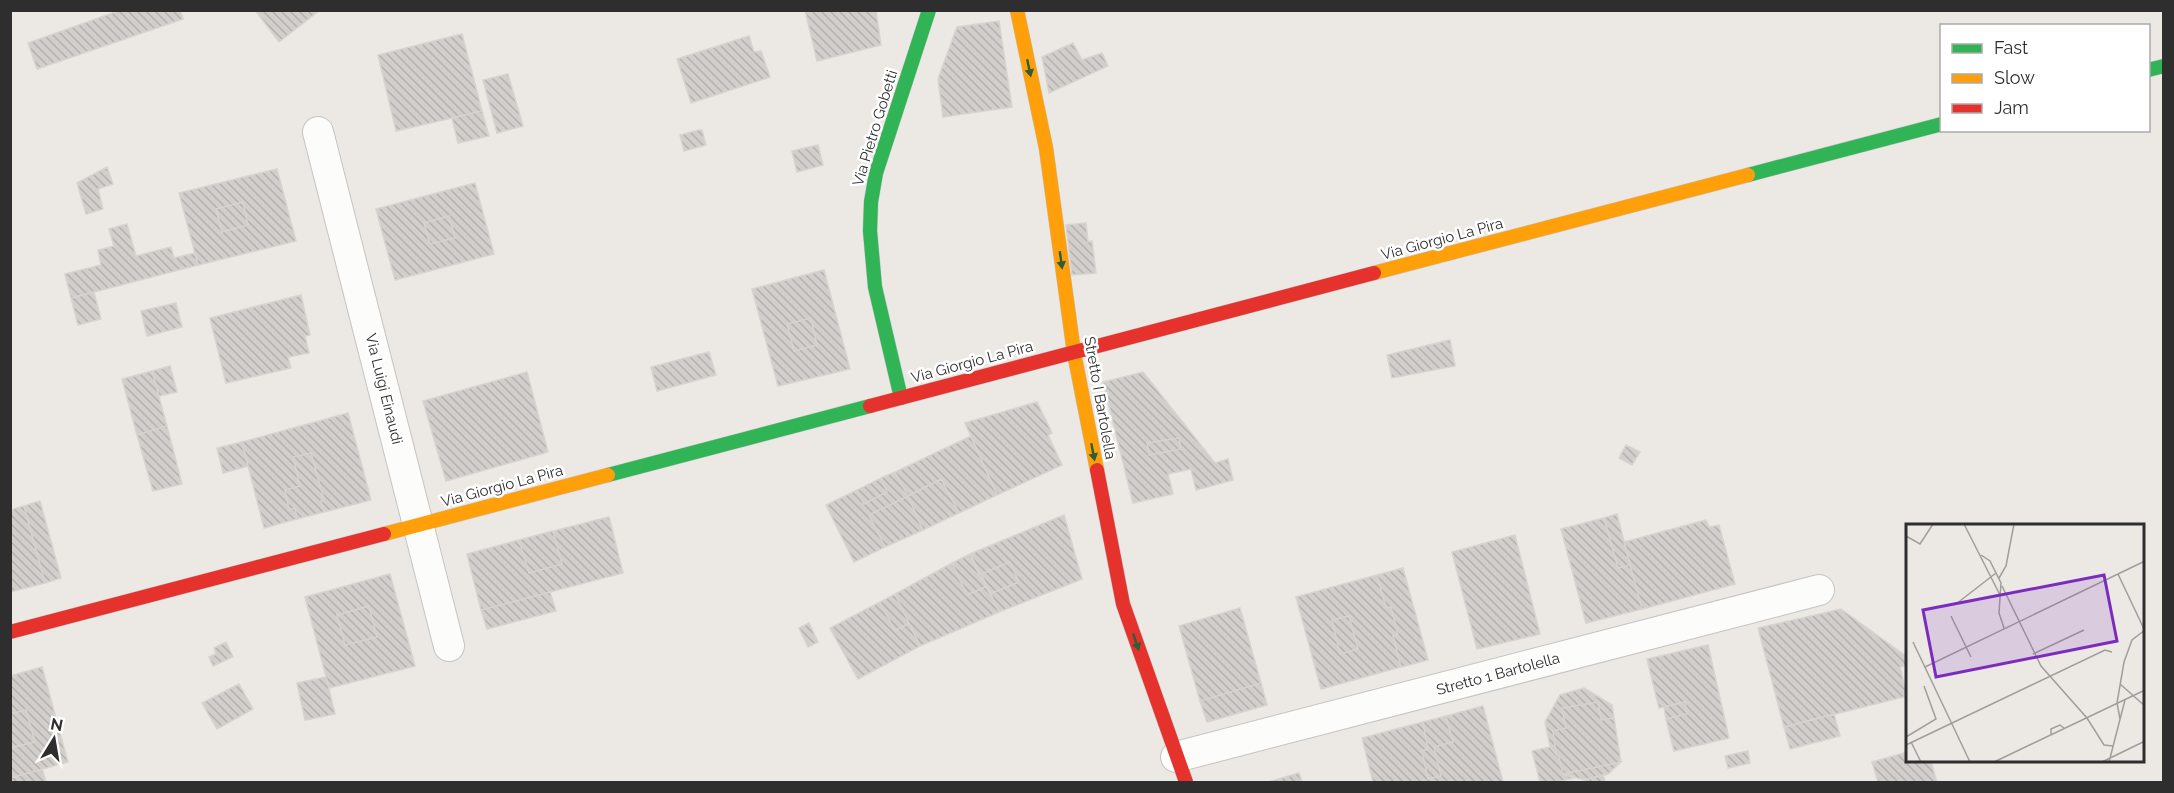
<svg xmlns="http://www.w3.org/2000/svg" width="2174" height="793" viewBox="0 0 2174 793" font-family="Raleway,sans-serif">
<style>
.building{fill:url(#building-back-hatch);stroke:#d7d4d0;stroke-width:1.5}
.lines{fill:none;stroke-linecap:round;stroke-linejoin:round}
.street-casing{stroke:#c5c4c5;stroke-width:32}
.fast-casing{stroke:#c5c4c5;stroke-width:15}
.slow-casing{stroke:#c5c4c5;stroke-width:15}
.jam-casing{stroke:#c5c4c5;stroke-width:15}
.street{stroke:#fcfcfb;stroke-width:30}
.fast{stroke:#30b455;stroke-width:14}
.slow{stroke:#ff9f0a;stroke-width:14}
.jam{stroke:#e5322d;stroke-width:14}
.oneway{fill:#2f5d3c}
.labels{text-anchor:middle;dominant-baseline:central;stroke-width:5;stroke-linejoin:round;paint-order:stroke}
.street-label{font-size:15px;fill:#2e2e2e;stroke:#fff}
.inset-road{fill:none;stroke:#a09e9b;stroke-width:1.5}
.view{fill:#7b2cbf;fill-opacity:0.15;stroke:#7b2cbf;stroke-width:3}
.inset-edge{fill:none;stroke:#2e2e2e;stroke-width:3}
</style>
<defs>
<pattern id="building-back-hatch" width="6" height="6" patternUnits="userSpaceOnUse" patternTransform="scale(1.5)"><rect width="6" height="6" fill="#d1cecb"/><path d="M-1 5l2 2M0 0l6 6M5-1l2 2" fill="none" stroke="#b4b1af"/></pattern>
</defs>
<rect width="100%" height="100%" fill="#ece8e4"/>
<!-- building -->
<path class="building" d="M121,10H180L183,19L37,69L28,43Z
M255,10H320L279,42Z
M805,10H876L881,45L817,61Z
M999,21L1012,107L943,117L938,79L957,27Z
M462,34L482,111L396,131L378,55Z
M749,36L754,52L761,51L770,77L691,103L677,59Z
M1073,43L1082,60L1102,53L1108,66L1049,93L1042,57Z
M508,74L523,126L497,133L483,80Z
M482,111L489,136L458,143L452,118Z
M699,130H702L706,145L684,151L680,135Z
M818,145L823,165L797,172L792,151Z
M107,167L113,184L98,189L103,209L86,214L77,183Z
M277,169L296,241L198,265L179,193Z
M475,183L494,254L395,280L376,209Z
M243,202L248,225L222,232L216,209Z
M449,216L455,238L430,244L424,223Z
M1086,223L1088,242L1092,241L1096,273L1072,275L1066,225Z
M127,224L136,256L171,247L174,258L195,253L198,265L71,298L65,274L101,265L98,250L114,246L109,229Z
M824,270L850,369L778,386L752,289Z
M94,292L101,319L78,325L71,298Z
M301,295L310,335L305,336L309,353L288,357L291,368L226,383L210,318Z
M176,303L182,327L147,336L141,311Z
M811,318L817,345L794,351L787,324Z
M1450,340L1455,366L1392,378L1387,355Z
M709,352L716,375L657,391L651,367Z
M170,366L177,392L159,396L152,371Z
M152,371L167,426L137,435L122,379Z
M527,372L548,452L446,481L423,401Z
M1143,372L1215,463L1228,459L1233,480L1196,490L1191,469L1168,474L1173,494L1133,503L1103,382Z
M1037,402L1052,433L1048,435L1062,465L997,495L965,423Z
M348,413L371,500L324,512L321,501L324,500L311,453L293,457L300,486L285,490L289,510L295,508L297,519L264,528L242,442Z
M167,426L182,484L153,491L137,435Z
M971,436L997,495L959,513L941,479L908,496L895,472Z
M1179,438L1181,449L1149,455L1147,443Z
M242,442L248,466L223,473L217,448Z
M1626,445L1640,452L1632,465L1619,458Z
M311,453L324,500L321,501L324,512L297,519L295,508L289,510L285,490L300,486L293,457Z
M895,472L908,496L869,515L885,547L854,562L826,505L857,490L864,504L887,492L881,478Z
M881,478L887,492L864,504L857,490Z
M941,479L959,513L923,530L908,496Z
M908,496L923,530L885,547L869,515Z
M40,501L61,578L45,583L24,506Z
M24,506L45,583L10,592V510Z
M1617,514L1630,565L1618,568L1604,518Z
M1064,515L1082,579L999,612L990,594L1019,582L1010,562L979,575L970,554Z
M609,517L623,573L481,610L467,554L519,540L529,573L562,564L553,531Z
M1604,518L1618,568L1630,565L1642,609L1586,623L1561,529Z
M1706,520L1709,527L1719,525L1735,584L1642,609L1624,542Z
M553,531L562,564L529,573L519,540Z
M1515,535L1540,634L1477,649L1452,552Z
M970,554L987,586L967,595L952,563Z
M1010,562L1019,582L990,594L979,575Z
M952,563L967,595L987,586L999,612L920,646L895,594Z
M1403,568L1428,660L1401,667L1393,636L1398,635L1391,607L1386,608L1377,575Z
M390,574L415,666L329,688L305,597Z
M1377,575L1386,608L1391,607L1398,635L1393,636L1401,667L1321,689L1296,597Z
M550,592L556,611L487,629L481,610Z
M895,594L909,623L895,631L880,602Z
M880,602L895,631L909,623L920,646L858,679L830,628Z
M369,606L377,637L345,645L337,615Z
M1240,608L1261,683L1200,701L1179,626Z
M1841,609L1907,657V665L1900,667L1907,696L1784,727L1758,628Z
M1349,616L1358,649L1340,654L1332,620Z
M809,623L818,642L808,647L799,628Z
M226,642L233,657L213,666L209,657L216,654L214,648Z
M1708,645L1729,738L1674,751L1666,719L1687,714L1685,702L1659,708L1647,659Z
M42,667L68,762L10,778V676Z
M326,677L335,714L305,720L297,683Z
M1261,683L1267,705L1207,722L1200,701Z
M239,684L253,709L217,729L202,703Z
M1584,688L1612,705L1614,718L1601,720L1598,702L1562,708L1566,728L1553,731L1556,754L1550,747L1545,722L1560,695Z
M1598,702L1601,720L1614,718L1621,762L1563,774L1559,757L1556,754L1553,731L1566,728L1562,708Z
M1685,702L1687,714L1666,719L1664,707Z
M1483,706L1503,782H1373L1362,738L1423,722L1428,749L1422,751L1428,779L1441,776L1434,747L1453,742L1446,716Z
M26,710L35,742L10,748V714Z
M1834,714L1840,736L1790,749L1784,727Z
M1446,716L1453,742L1434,747L1441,776L1428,779L1422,751L1428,749L1423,722Z
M1550,747L1559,757L1563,774L1574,778L1557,782H1540L1532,751Z
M1748,751L1750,763L1728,768L1725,756Z
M1907,752V762H1931L1937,782H1878L1872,762Z
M1621,762L1608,774L1584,780L1563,774Z
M42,769L46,782H10V778Z
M1299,773L1302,782H1268Z
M1603,775L1605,782H1585L1584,780Z"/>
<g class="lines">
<!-- street casing -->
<g class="street-casing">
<path id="street" d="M318,132L449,646
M1176,757L1819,590"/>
</g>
<!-- fast casing -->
<g class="fast-casing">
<path id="fast" d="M2148,70L2164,66
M1748,175L1942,124
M901,398L875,287L870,231L871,202L876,173L929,10
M608,475L870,406"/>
</g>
<!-- slow casing -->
<g class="slow-casing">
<path id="slow" d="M1017,10L1046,148L1074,353L1097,470
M1374,273L1748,175
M384,534L608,475"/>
</g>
<!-- jam casing -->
<g class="jam-casing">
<path id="jam" d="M870,406L1374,273
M1097,470L1123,604L1186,782
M10,632L384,534"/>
</g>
<!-- street -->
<use href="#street" class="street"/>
<!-- fast -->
<use href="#fast" class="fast"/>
<!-- slow -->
<use href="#slow" class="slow"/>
<!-- jam -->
<use href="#jam" class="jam"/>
</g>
<!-- one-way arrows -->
<defs><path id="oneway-solid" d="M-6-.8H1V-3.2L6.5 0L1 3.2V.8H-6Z" transform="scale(1.5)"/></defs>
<g class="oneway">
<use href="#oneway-solid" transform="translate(1029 68) rotate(78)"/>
<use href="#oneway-solid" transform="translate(1061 260) rotate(82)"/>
<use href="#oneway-solid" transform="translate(1093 452) rotate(79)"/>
<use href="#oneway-solid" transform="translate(1136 642) rotate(71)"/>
</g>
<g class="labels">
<!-- street labels -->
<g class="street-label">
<text transform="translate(875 128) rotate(-73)">Via Pietro Gobetti</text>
<text transform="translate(1442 239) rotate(-15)">Via Giorgio La Pira</text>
<text transform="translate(972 362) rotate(-15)">Via Giorgio La Pira</text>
<text transform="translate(384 389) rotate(76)">Via Luigi Einaudi</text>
<text transform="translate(1100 398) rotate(80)">Stretto I Bartolella</text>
<text transform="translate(502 486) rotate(-15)">Via Giorgio La Pira</text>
<text transform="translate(1498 674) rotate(-15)">Stretto 1 Bartolella</text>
</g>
</g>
<!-- overview -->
<g transform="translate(1906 524)">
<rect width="238" height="238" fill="#ece8e4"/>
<path class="inset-road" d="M58,0L94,71M0,12L14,20L27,0M75,31L84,37L95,59L93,89L98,104M212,50L238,105M93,54L100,42L108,0M96,62L135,142L181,194L198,221L207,222M50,80L90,49M45,92L65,133M7,118L64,238M127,130L178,106M19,143L239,37M214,160L239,182M214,195L211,179L218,138L226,116L239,106M145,210V205L154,201L158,204M0,213L30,195L18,162M5,218L15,238M0,221L199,126L206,128M88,238L239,166M196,238L239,217M203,238L219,176"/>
<path class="view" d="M198,51L211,117L30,153L17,86Z"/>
<rect width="238" height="238" class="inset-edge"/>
</g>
<!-- border -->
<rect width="2174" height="793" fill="none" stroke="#2e2e2e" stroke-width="24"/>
<!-- legend -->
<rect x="1940" y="24" width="210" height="108" fill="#ffffff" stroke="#ababab" stroke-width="1.5"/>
<rect x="1952" y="44" width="30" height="9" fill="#30b455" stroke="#ababab" stroke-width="1.5"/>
<text x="1994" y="54" font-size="18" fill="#2e2e2e">Fast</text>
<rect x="1952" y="74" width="30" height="9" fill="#ff9f0a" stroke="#ababab" stroke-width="1.5"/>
<text x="1994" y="84" font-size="18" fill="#2e2e2e">Slow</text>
<rect x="1952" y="104" width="30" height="9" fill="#e5322d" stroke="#ababab" stroke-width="1.5"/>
<text x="1994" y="114" font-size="18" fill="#2e2e2e">Jam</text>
<!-- north arrow -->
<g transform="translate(54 739) rotate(11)" stroke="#ffffff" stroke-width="4.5" paint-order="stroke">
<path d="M0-4.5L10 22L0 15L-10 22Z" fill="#2e2e2e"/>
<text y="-9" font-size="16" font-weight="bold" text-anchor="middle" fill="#2e2e2e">N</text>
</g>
</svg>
